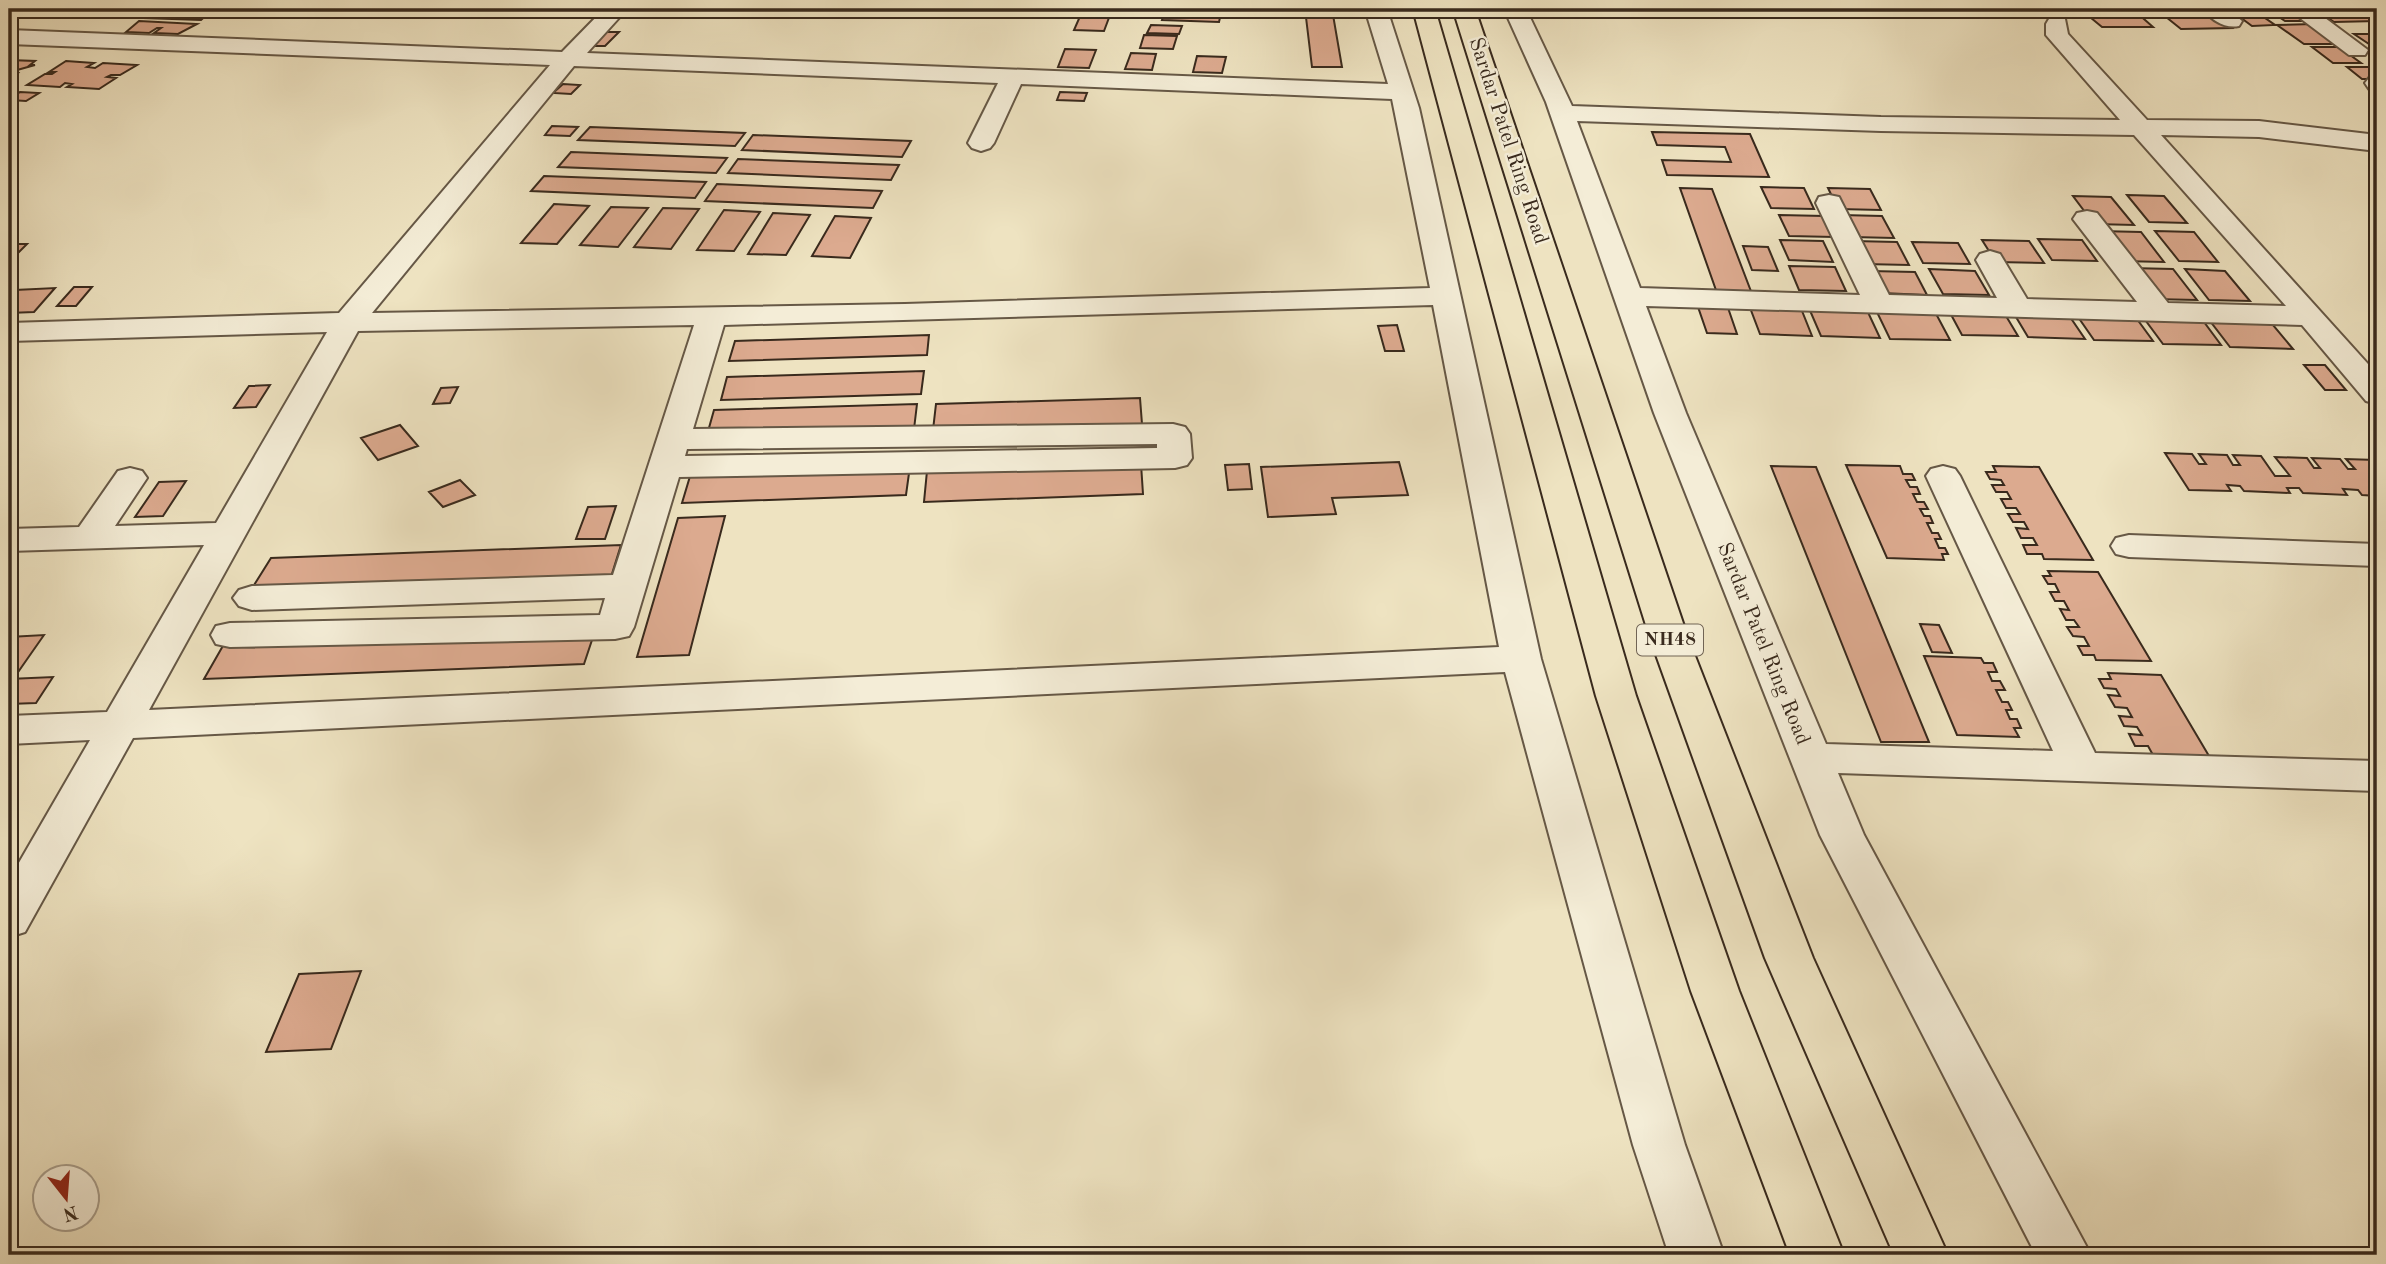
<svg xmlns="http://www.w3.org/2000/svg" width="2386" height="1264" viewBox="0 0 2386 1264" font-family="'Old Standard TT',serif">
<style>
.building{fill:#dcaa8f;stroke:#392a1d;stroke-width:2}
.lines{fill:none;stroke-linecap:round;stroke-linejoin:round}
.minor-casing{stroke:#665846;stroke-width:4}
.highway-casing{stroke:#392a1d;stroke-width:4}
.minor{fill:#f4edd7;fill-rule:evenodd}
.highway{fill:#eee3c1;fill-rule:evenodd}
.labels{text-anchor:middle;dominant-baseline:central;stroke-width:5;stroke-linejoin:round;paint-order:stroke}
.shield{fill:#f4edd7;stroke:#716455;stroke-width:2}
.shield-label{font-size:19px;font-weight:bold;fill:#392a1d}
.street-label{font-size:21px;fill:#392a1d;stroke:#f4edd7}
</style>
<rect width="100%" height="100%" fill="#eee3c1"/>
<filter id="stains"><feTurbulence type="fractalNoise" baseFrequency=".00286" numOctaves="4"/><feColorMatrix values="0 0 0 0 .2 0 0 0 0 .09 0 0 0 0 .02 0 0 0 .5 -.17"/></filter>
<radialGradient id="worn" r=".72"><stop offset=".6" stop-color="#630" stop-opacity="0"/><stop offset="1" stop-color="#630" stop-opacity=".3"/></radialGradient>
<!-- building -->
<path class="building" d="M161,9H184L177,13L193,9L212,10L201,20L143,18Z
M1166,9H1222L1219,22L1162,20Z
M1305,9H1332L1342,67H1312Z
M2229,9H2252L2275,25L2252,26Z
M2267,9H2294L2311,21H2285Z
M2315,9H2366L2377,16V21L2334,22Z
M2136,12L2153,27H2102L2085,13Z
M2212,12L2232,28L2181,29L2161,13Z
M1081,14L1110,15L1104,31L1074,30Z
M139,21L197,24L178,34L154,33L161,28H157L149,33L126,32Z
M2314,24L2343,44H2304L2277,25Z
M1151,25L1182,26L1179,34L1147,33Z
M606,32H619L605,46H592Z
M2354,34H2377V44H2369Z
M1144,35L1177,36L1173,49L1140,48Z
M2312,47H2339L2361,63H2333Z
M1065,49L1096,50L1089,68L1058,67Z
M1131,53L1156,54L1152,70L1125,69Z
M1197,56L1226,57L1222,73L1193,72Z
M9,60L35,61L30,65H35L10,72L18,73L9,81Z
M66,61L94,63L87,67L95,68L103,63L137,65L120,75H111L107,77L116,78L99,89L67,87L72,84L65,83L60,87L27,85L45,74H52L55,72H49Z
M2347,67H2377V79H2362Z
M563,84L580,85L571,94L553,93Z
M20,92L39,93L26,101L9,100Z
M1060,92L1087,93L1084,101L1057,100Z
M552,126L578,127L570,136L545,135Z
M590,127L745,133L735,146L578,140Z
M1652,132L1750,134L1769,177L1667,175L1662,160L1731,162L1725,147L1657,145Z
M753,135L911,141L902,157L742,150Z
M571,152L727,158L716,173L558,167Z
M738,159L899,165L891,180L728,173Z
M544,176L706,182L695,198L531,191Z
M717,184L882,191L873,208L705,201Z
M1761,187L1804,188L1814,209L1771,208Z
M1680,188L1712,189L1752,294L1717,293Z
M1828,188L1870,189L1881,210L1838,209Z
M2127,195L2164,196L2187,223L2149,222Z
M2073,196L2111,197L2134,225L2094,224Z
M554,204L589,206L557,244L521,243Z
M611,207L648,208L618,247L580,245Z
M663,208L699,209L671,249L634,247Z
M724,210L760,212L734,251L697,250Z
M773,213L810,215L786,255L748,254Z
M1779,215L1824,216L1834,237L1789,236Z
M1841,215L1882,216L1894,238L1852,237Z
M835,216L871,218L850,258L812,256Z
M2099,231L2141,232L2164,262L2121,261Z
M2155,231L2194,232L2218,262L2179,261Z
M2038,239L2082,240L2097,261L2052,260Z
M1780,240L1823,241L1833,262L1789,260Z
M1982,240L2029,241L2044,263L1996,262Z
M1853,241L1897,242L1909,265L1864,264Z
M1912,242L1958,243L1970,264L1923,263Z
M9,244H27L9,262Z
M1743,246L1768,247L1778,271L1752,270Z
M1789,266L1835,267L1846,291L1799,290Z
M2129,268L2173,269L2197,300L2152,299Z
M1929,269L1975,271L1989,295L1943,294Z
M2185,269L2225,271L2250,301L2209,300Z
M1870,271L1915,272L1927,295L1881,293Z
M74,287H92L76,306H57Z
M55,288L34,312L9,313V296L15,290Z
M1697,304L1727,305L1737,334L1707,333Z
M1749,305L1800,306L1812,336L1760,334Z
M1808,306L1866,308L1880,338L1821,336Z
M1875,308L1934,310L1950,340L1890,339Z
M1948,309L2003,311L2018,336L1962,335Z
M2013,312L2068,314L2085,339L2028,337Z
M2076,314L2134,315L2153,341L2094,340Z
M2143,317L2201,318L2221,345L2163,344Z
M2207,317L2268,319L2293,349L2230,347Z
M1397,325L1404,351H1385L1378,326Z
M929,335L927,355L729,361L735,341Z
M2304,365H2325L2346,390H2325Z
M924,371L921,394L721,400L727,377Z
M270,385L256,407L234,408L249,386Z
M458,387L450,403L433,404L441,388Z
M1140,398L1142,424L933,430L936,404Z
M917,404L914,429L707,435L714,410Z
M400,425L418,446L378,460L361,438Z
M2165,453L2192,454L2199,464H2206L2199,454L2227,455L2233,465H2240L2233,455L2261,456L2275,476H2290L2275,457L2307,458L2314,468H2320L2312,458L2340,459L2348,469H2355L2346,459L2376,460L2377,496L2362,495L2358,490L2343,489L2347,495L2303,493L2299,488H2287L2290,493L2244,491L2240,486L2227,485L2231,491L2189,490Z
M1399,462L1408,495L1332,498L1336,514L1268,517L1261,467Z
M1141,464L1143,494L924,502L927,471Z
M1249,464L1252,489L1228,490L1225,465Z
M1846,465L1900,466L1903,474H1912L1915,480H1906L1910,487H1917L1920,494H1913L1917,502H1924L1928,509H1920L1924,516H1930L1933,523H1927L1932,533H1938L1941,539H1935L1939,548H1945L1948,554H1942L1944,560L1887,558Z
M910,466L906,495L682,503L691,473Z
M1771,466L1816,467L1929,742H1881Z
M1993,466L2039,467L2093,560L2044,559L2042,554H2027L2023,545H2037L2033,538H2021L2016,528L2028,529L2024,522H2013L2008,514H2020L2016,508H2006L2001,499H2011L2007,492H1996L1992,485H2004L2001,480L1990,479L1986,472H1996Z
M460,480L475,495L443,507L429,492Z
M186,481L163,516L135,517L159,482Z
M616,506L605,539H576L588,507Z
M725,516L689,655L637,657L678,518Z
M621,545L611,577L251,590L271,558Z
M2048,571L2098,572L2151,661L2096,660L2094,655H2083L2078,646H2089L2084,637L2073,636L2067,627H2079L2074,620H2066L2060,609L2069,610L2064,601H2055L2050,592H2059L2055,584H2048L2043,576H2051Z
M1920,624L1939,625L1952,653L1932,652Z
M595,631L584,664L204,679L224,644Z
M44,635L16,675H9V637Z
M1924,656L1981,658L1984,663H1993L1997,672H1988L1992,681H2000L2005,690H1996L2002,702H2008L2012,710H2006L2010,719H2017L2021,728H2014L2019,737L1957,735Z
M2108,673L2161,675L2209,756L2153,755L2148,746H2135L2129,734L2142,735L2137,727L2124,726L2119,716L2132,717L2127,708L2115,707L2108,695L2120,696L2116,689L2104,688L2099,679H2111Z
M53,677L36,703L9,704V679Z
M361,971L331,1049L266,1052L299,974Z"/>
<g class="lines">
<!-- minor casing -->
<g class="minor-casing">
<path id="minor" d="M604,9H627L587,53L1388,84L1365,9H1387L1419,108L1541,659L1685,1145L1724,1255H1669L1633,1145L1505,672L133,738L25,932L9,937V880L90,740L9,744V716L107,712L204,545L9,551V529L79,527L118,471L130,468L142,471L147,478L115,526L216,523L327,332L9,341V323L339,313L550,65L9,44V30L562,52ZM574,66L998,83L968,143L972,148L981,151L990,148L994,143L1021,84L1392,99L1430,288L905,304L372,313ZM1433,305L1499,647L149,710L358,331L694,325L613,575L252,586L239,590L233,598L239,606L252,610L605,598L600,615L230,623L216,626L211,635L216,644L230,647L615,639L629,636L634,627L679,477L1175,468L1187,465L1192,458L1190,434L1185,427L1173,424L693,429L724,325ZM1157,444V448L685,456L687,449Z
M1504,9H1526L1572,106L1881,117L2120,120L2046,35V24L2049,19H2065L2068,34L2147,120L2259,121L2377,135V151L2259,137L2161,135L2377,374V404L2366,401L2302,325L1646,306L1686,413L1826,744L2053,751L1926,476L1931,469L1943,466L1955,469L1960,476L2095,753L2377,761V791L1838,773L1864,835L2091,1255H2036L1820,835L1654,413L1546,102ZM1577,121L1881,131L2134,135L2286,306L2168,303L2097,213L2087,211L2077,213L2073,219L2137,302L2027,299L2000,254L1990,251L1980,254L1976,260L1997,298L1889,295L1842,203L1839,197L1829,195L1819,197L1816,203L1860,295L1640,288Z
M2127,9H2150L2152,11L2149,16C2139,18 2133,17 2127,9Z
M2203,9H2228L2242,21L2239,26C2225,29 2211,20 2203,9Z
M2288,9H2313L2368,50L2365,55H2349Z
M2377,76V91L2369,89L2365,83L2369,78Z
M2129,535L2377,544V566L2129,557L2116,554L2111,546L2116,538Z"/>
</g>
<!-- highway casing -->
<g class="highway-casing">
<path id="highway" d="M1413,9H1435L1636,696L1739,991L1844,1255H1790L1691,991L1596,696Z
M1453,9H1475L1688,638L1813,958L1948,1255H1894L1765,958L1650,638Z"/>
</g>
<!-- minor -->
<use href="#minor" class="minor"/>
<!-- highway -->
<use href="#highway" class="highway"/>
</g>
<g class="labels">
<!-- shield labels -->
<rect class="shield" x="1637" y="624.5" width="66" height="31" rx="5"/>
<g class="shield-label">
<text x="1670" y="640">NH48</text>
</g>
<!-- street labels -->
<g class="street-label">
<text transform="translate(1508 141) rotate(72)">Sardar Patel Ring Road</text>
<text transform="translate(1763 644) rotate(68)">Sardar Patel Ring Road</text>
</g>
</g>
<!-- margin -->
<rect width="2386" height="1264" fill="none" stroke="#eee3c1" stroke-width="35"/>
<rect x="10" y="10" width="2365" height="1243" fill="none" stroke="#392a1d" stroke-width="3.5"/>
<rect x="18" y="18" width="2351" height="1229" fill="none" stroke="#392a1d" stroke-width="2"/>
<!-- north arrow -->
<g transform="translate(66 1198) rotate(163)"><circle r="33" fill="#f4edd7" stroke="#a99f8d" stroke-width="2"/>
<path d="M0-5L12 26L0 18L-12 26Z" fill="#8f2418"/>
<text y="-10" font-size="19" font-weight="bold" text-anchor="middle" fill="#392a1d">N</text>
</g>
<rect width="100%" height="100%" filter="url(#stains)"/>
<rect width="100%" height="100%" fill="url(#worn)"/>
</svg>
